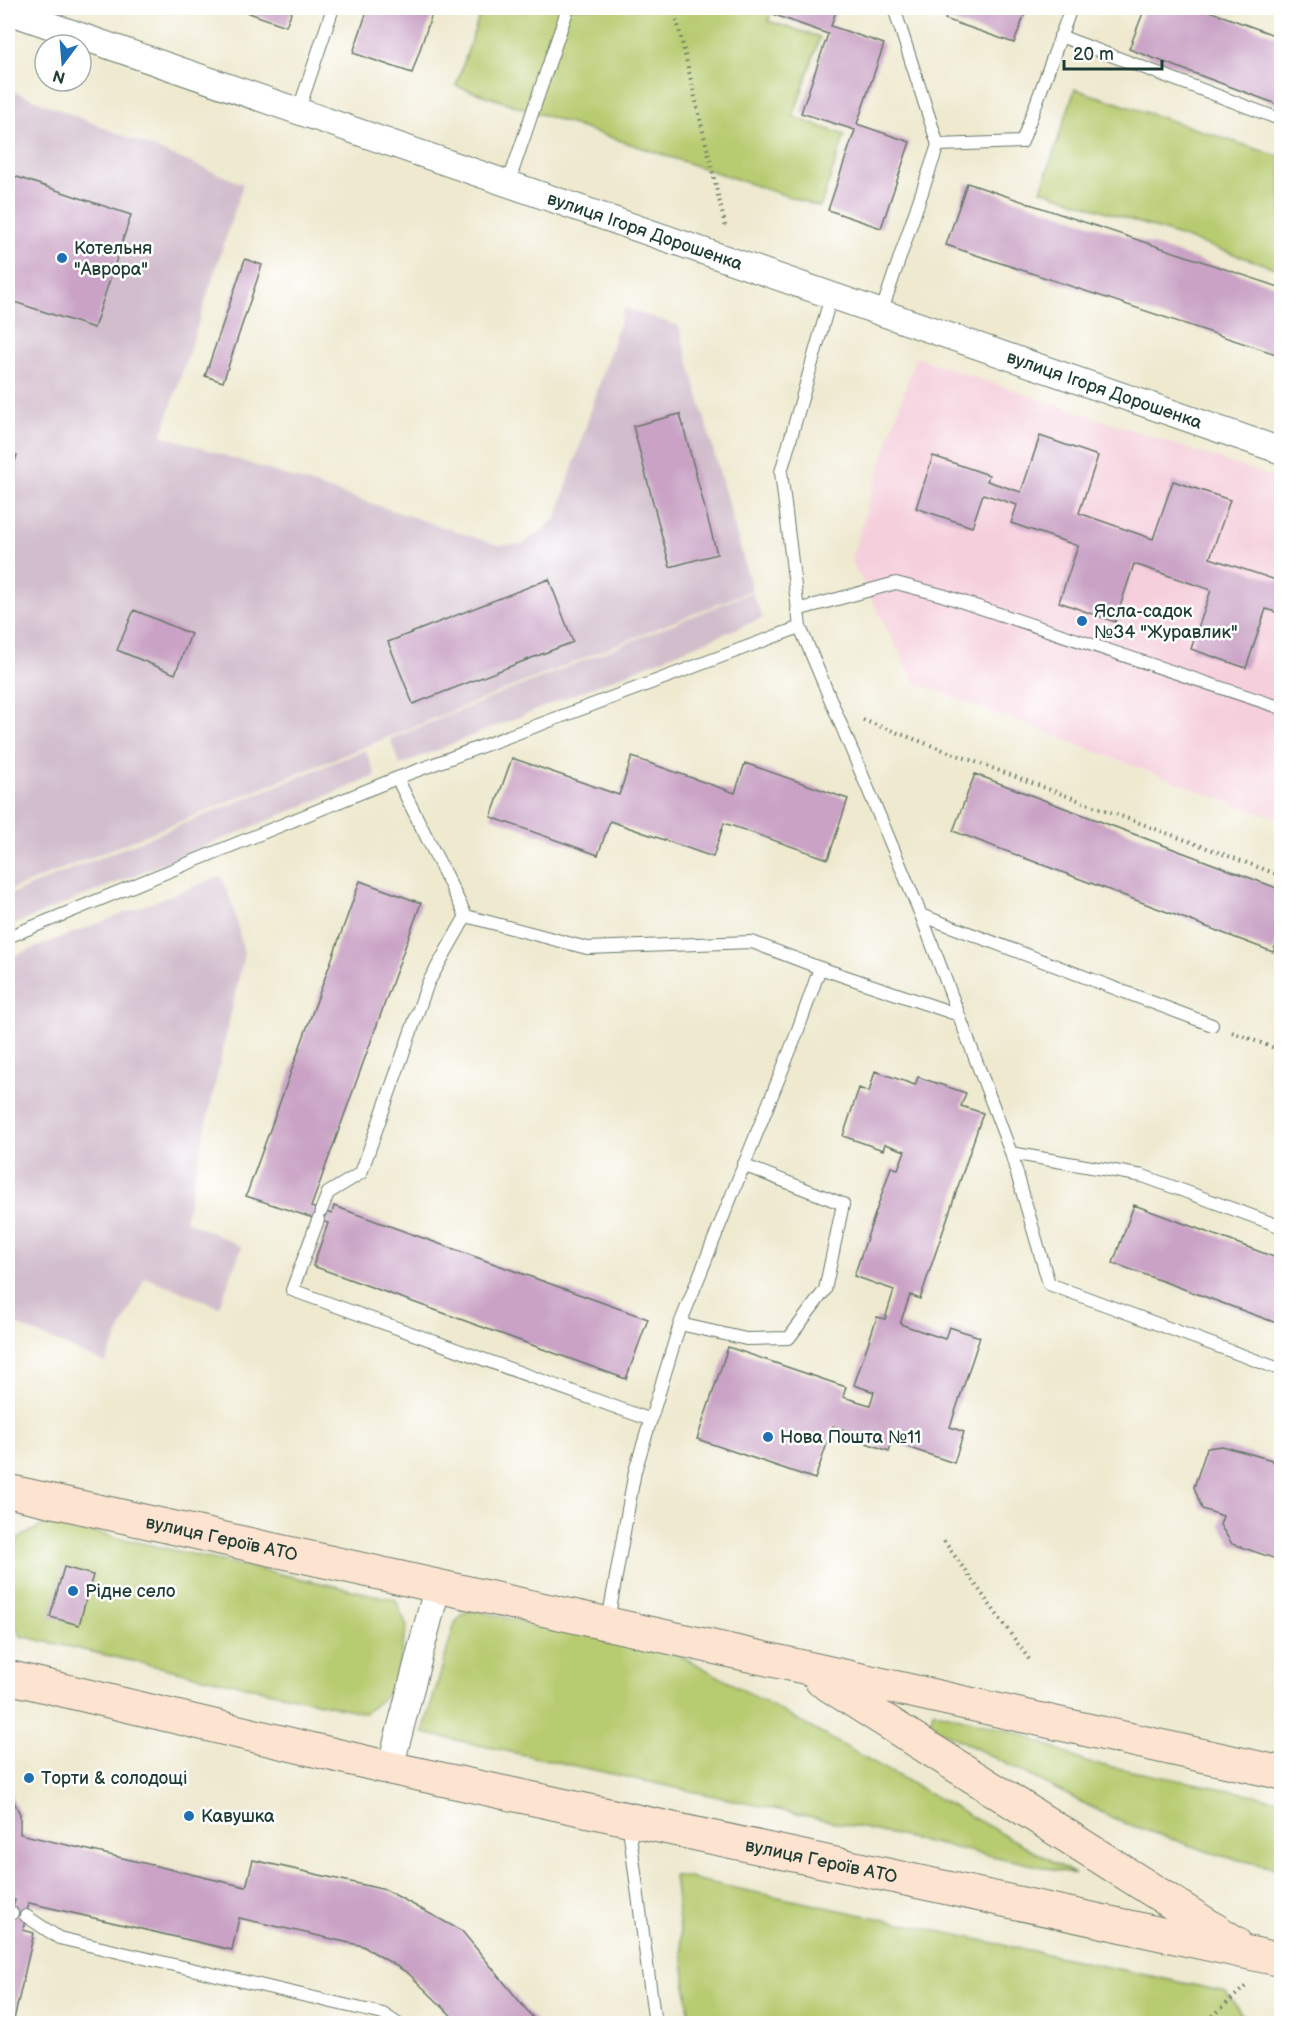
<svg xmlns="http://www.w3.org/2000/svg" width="1289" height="2031" viewBox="0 0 1289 2031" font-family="'Balsamiq Sans',sans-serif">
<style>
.built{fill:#f5cfdc}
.industrial{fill:#d1bdcc}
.green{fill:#b7cb6f;stroke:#6b8452;stroke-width:1.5}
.building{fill:#c9a2c5}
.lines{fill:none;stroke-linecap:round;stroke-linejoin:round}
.lane-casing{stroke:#67796a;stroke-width:14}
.street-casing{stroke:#67796a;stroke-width:28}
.secondary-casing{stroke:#67796a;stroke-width:35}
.path{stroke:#67796a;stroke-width:4;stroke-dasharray:1.5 4.5;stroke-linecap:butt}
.lane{stroke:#fff;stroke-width:12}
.street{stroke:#fff;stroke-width:26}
.secondary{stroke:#fde4d1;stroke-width:33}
.poi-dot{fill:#1f6fb2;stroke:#fff;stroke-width:2}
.labels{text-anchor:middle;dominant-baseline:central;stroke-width:5;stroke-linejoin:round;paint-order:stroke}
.street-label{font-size:18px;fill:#1f3d34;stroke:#fff}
.poi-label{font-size:18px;fill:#1f3d34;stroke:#fff;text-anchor:start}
</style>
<rect width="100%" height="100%" fill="#fff"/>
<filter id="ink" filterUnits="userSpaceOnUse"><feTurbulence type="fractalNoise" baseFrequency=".0167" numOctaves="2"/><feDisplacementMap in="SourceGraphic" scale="12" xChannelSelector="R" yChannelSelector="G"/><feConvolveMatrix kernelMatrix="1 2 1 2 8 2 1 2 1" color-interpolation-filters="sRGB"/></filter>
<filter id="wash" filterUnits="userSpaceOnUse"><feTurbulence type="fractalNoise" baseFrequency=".008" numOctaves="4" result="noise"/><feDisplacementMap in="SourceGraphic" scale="24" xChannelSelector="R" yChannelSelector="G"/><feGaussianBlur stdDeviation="1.35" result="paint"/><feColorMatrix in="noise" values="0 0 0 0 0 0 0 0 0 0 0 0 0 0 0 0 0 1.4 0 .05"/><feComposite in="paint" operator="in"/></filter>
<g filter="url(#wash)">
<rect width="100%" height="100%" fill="#eee9cf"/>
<!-- built -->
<path class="built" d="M915,357L1281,480V818L1255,812L915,683L851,559Z"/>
<!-- industrial -->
<path class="industrial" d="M8,89L243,184L162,435L498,545L523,544L556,519L624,308L679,326L752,590L8,891Z
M752,592L763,618L400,765L390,739Z
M365,750L376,776L8,927V895Z
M221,876L233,906L244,954L185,1220L242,1247L219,1307L145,1277L105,1363L8,1321V958Z"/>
<!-- green -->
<path class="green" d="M482,8H773L768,21L820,37L793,117L845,135L820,207L456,86Z
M1075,89L1281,157V270L1041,190Z
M48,1522L396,1600L407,1627L393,1690L365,1713L21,1636L8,1613V1582L17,1539Z
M476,1611L680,1655L1075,1874L423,1733L455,1623L465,1612Z
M933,1711L1022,1734L1085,1762L1281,1800V1843L1275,1868L1218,1855L1119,1821L930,1725Z
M674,1875L1226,1992L1248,2023H690Z"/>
<g id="blocks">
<!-- building -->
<path class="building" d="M235,8H293L286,26Z
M368,8H434L412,73L353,53Z
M778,8H837L831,26L884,44L857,124L910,142L881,228L828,210L855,130L801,113L828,34L775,15Z
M950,8H1027L1014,43L945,19Z
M1145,8H1201L1282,38V106L1129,49Z
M8,174L131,215L94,328L8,300Z
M967,183L1282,288V356L946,245Z
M245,259L262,265L223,382L205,376Z
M680,414L717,554L670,567L633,426Z
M1040,436L1098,456L1079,513L1153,539L1173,481L1230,500L1210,558L1282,582V614L1266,609L1246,668L1191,649L1211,590L1134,564L1115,622L1059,602L1078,546L1011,523L1017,505L983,494L972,527L916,508L933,456L989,475L987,481L1021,492Z
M8,453L17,455L8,485Z
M549,579L573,642L413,704L388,642Z
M134,610L191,634L175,674L117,650Z
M632,757L735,793L745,763L848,799L828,859L724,823L713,857L610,821L598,855L491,817L512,758L619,795Z
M975,774L1282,890V930L1273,952L953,831Z
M360,881L421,903L311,1207L332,1214L334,1206L648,1319L626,1379L313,1266L328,1223L246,1196Z
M875,1071L915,1085L918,1077L966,1093L961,1106L983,1113L920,1299L910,1295L900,1324L945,1339L949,1327L980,1337L950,1427L964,1432L954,1463L892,1442L889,1451L858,1440L860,1435L833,1426L815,1479L697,1439L728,1347L846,1387L843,1397L870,1405L874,1392L854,1385L877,1317L885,1319L894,1290L854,1276L891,1167L898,1169L905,1151L885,1144L883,1150L843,1136L859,1088L869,1092Z
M1134,1205L1282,1260V1325L1113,1263Z
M1222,1446L1272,1460L1282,1472V1561L1232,1544L1220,1525L1223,1516L1202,1509L1194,1487L1207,1448Z
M64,1567L93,1575L79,1625L50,1617Z
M8,1790L20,1814V1834L246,1887L253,1860L386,1890L462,1931L538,2024H460L408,1973L363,1946L239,1918L232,1950L29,1903L23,1930L34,1933L13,2024H8V1926L15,1900L8,1898Z"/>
</g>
</g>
<g filter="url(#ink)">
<use href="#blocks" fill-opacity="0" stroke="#67796a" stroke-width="1.5"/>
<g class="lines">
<!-- lane casing -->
<g class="lane-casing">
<path id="lane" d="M1060,36L1282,120
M298,112L333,8
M938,145L1022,142L1071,8
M508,184L568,8
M831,296L781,472L800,627L921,915L1011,1153L1049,1284L1282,1370
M881,313L938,145L894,8
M797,610L896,583L942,595L1282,708
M397,778L466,916L587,948L752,942L820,968L959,1015
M921,915L1212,1025
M8,937L397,778L800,627
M1011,1153L1143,1176L1282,1227
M321,1211L328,1193L361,1173L428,983L466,916
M318,1220L292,1290L651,1420
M680,1324L746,1339L789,1338L825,1290L843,1204L743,1165
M608,1621L635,1471L680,1324L795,1038L820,968
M628,1820L655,2024
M8,1912L12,1913
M26,1916L59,1938L383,2014L398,2024"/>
</g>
<!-- street casing -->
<g class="street-casing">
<g id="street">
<path id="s1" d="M8,11L1282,451"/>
<path d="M390,1768L437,1588"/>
</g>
</g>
<!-- secondary casing -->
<g class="secondary-casing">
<g id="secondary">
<path id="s2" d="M8,1491L1282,1773"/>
<path id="s3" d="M8,1677L390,1768L1282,1960"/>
<path d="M821,1680L1234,1942"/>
</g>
</g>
<!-- path -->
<path class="path" d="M674,8L726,229
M863,720L1282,876
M1232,1032L1282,1051
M944,1541L1031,1662
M1204,2024L1246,1986"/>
<!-- lane -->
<use href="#lane" class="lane"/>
<!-- street -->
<use href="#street" class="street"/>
<!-- secondary -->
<use href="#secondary" class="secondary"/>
</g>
</g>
<!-- markers -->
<g class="poi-dot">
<circle cx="62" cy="258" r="6"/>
<circle cx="1082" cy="621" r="6"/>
<circle cx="768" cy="1437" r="6"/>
<circle cx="73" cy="1591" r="6"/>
<circle cx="29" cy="1778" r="6"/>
<circle cx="189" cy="1816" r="6"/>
</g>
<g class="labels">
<!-- street labels -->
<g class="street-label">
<text stroke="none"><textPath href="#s1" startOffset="674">вулиця Ігоря Дорошенка</textPath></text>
<text stroke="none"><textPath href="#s1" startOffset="1160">вулиця Ігоря Дорошенка</textPath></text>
<text stroke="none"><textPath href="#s2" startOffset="219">вулиця Героїв АТО</textPath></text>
<text stroke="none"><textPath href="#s3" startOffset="834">вулиця Героїв АТО</textPath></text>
</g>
<!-- poi labels -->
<g class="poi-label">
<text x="74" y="248">Котельня<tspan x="74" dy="21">"Аврора"</tspan></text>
<text x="1094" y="611">Ясла-садок<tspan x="1094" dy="21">№34 "Журавлик"</tspan></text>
<text x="780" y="1437">Нова Пошта №11</text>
<text x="85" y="1591">Рідне село</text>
<text x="41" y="1778">Торти &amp; солодощі</text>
<text x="201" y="1816">Кавушка</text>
</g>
</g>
<!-- margin -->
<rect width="1289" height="2031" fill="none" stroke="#fff" stroke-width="30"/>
<!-- north arrow -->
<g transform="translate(63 63) rotate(196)"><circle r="28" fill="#ffffff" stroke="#a5b1ae" stroke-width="1.5"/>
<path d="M0-4.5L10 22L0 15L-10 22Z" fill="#1f6fb2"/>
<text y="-9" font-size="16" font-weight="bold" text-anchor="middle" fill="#1f3d34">N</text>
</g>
<!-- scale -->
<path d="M1064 60v9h98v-9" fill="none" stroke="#1f3d34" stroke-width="3"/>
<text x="1073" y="60" font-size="18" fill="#1f3d34" stroke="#ffffff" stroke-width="4.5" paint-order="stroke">20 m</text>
</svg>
